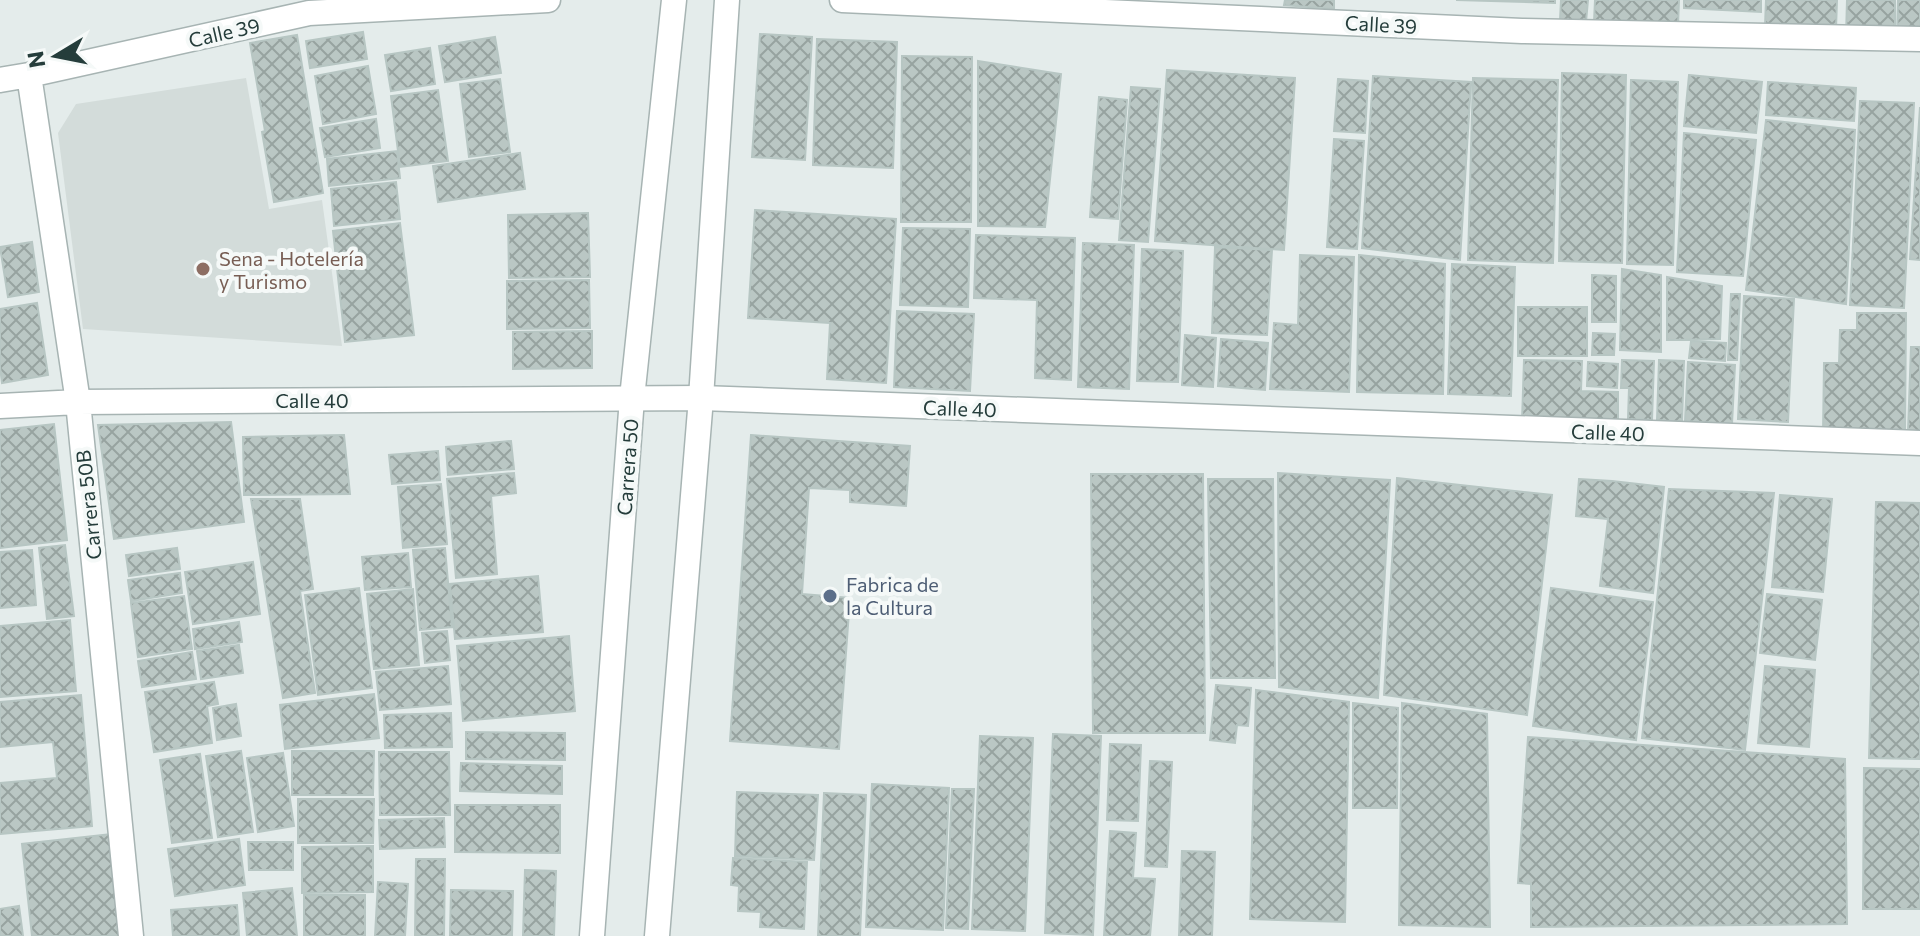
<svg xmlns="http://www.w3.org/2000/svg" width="1920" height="936" viewBox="0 0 1920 936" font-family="Commissioner,sans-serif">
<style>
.built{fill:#d3dcda}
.building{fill:url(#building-cross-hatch);stroke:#b7c6c3;stroke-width:2}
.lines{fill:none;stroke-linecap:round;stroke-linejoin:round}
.minor-casing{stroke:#a7b4b3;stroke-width:27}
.tertiary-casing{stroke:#a7b4b3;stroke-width:27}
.minor{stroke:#fff;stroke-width:24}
.tertiary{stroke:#fff;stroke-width:24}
.education-dot{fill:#8d6e63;stroke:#f5f9f8;stroke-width:3}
.service-dot{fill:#5c6f8a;stroke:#f5f9f8;stroke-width:3}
.labels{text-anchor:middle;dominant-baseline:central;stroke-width:8;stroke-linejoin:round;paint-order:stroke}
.street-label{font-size:20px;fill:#253d3b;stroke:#f5f9f8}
.education-label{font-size:20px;fill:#785e54;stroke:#f5f9f8;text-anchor:start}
.service-label{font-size:20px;fill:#4e5e75;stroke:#f5f9f8;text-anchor:start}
</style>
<defs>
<pattern id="building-cross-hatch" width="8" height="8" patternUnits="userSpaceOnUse" patternTransform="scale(2)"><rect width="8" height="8" fill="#bac7c4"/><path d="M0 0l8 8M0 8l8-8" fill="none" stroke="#97a3a0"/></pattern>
</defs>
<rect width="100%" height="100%" fill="#e4eceb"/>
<!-- built -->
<path class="built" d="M246,78L269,209L322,200L342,346L83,329L58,133L76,104Z"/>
<!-- building -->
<path class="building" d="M1285,0H1334V9L1284,5Z
M1456,0H1555V3Z
M1561,0H1588L1586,22L1560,20Z
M1595,0H1679L1678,26L1594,22Z
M1684,0H1761V12L1684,8Z
M1766,0H1837L1836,29L1765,26Z
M1847,0H1895V36H1846Z
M1898,0H1920V38L1897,37Z
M363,32L367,59L310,68L306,41Z
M760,34L812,37L805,160L752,157Z
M297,35L323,193L274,202L262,132L265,131L250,43Z
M495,37L501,73L445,82L439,46Z
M817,39L897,42L893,168L813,165Z
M430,48L435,84L391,91L385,55Z
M902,56L972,57L971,222H901Z
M978,61L1061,74L1045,227L978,226Z
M368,66L376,114L323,124L315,76Z
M1167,70L1295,78L1284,250L1155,241Z
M1562,73L1626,75L1622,263L1559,261Z
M1689,75L1762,82L1756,133L1684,126Z
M1373,76L1471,82L1460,260L1362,248Z
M1473,78L1558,80L1553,263L1468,260Z
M500,79L510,152L469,157L460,84Z
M1338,79L1368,81L1365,133L1334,131Z
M1631,80L1678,82L1673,265L1627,264Z
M1768,82L1856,88L1854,121L1766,115Z
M1131,87L1160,89L1148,242L1119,240Z
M438,90L448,161L400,167L391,96Z
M1099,97L1127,100L1118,219L1090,217Z
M1860,101L1914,103L1904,308L1850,305Z
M1920,107V260L1910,259Z
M376,119L380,148L325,157L320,128Z
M1766,120L1855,130L1846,304L1746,290Z
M1684,133L1756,140L1743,276L1677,272Z
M1334,139L1364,141L1357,249L1327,247Z
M397,151L400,178L329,186L327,159Z
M520,153L525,189L438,202L433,166Z
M396,182L400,219L334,226L331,189Z
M755,210L896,219L886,383L827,379L830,323L748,318Z
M588,213L590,277L509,278L508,215Z
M400,223L414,335L345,342L333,231Z
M903,228L970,229L968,307L900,305Z
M976,235L1075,238L1071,380L1035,378L1037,300L974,298Z
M32,242L39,292L8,297L0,247Z
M1083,243L1134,245L1129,389L1078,387Z
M1215,247L1272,250L1267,335L1212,333Z
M1142,249L1183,251L1178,382L1137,381Z
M1300,255L1354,257L1349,392L1270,389L1274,323L1298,325Z
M1359,255L1445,264L1443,394L1357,392Z
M1452,264L1515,267L1511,396L1448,394Z
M1622,269L1661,275V352L1620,350Z
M1592,275L1616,276V322H1592Z
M1667,277L1722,286L1720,339L1667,340Z
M589,280L590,328L507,329V281Z
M1731,294H1740L1737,360H1728Z
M1744,296L1794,299L1788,422L1738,419Z
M37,303L48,375L2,383L0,367V309Z
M1518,307H1587V356H1518Z
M897,311L974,314L970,391L894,387Z
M1857,313H1906L1905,434H1823L1824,363H1839L1840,330H1857Z
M592,331V368L513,369V332Z
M1593,333L1615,334L1614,355H1592Z
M1185,335L1216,338L1213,387L1182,385Z
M1221,339L1268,343L1265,390L1218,386Z
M1691,341L1726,343L1725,361L1689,358Z
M1911,347H1920V431H1908Z
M1524,360L1582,361L1581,391L1618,392V423L1522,421Z
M1622,360L1654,361L1652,420L1628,419L1629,388H1621Z
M1659,360L1684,361L1682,422L1657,420Z
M1588,362L1618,364L1617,388L1587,386Z
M1688,362L1735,365L1732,424L1685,421Z
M231,422L244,522L114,539L98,425Z
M54,424L67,540L0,548V430Z
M344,435L350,494L244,495L243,437Z
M751,435L910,446L906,506L850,502V490L809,488L802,594L850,598L839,749L730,741Z
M511,441L514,469L448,475L446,447Z
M438,451L440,480L392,484L389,455Z
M514,473L516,493L491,496L497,574L456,578L447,479Z
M1278,473L1390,480L1378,698L1279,687Z
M1091,474H1203L1205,733H1093Z
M1397,478L1552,495L1527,715L1384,695Z
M1208,479H1273L1275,678H1211Z
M1579,479L1612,481L1664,487L1653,593L1600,586L1608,519L1576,516Z
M441,484L447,544L403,548L398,487Z
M1669,489L1774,493L1745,750L1642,738Z
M1780,495L1832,499L1823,592L1772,587Z
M251,499H300L313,589L300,591L315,693L283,698Z
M1876,502L1920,503V759L1869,758Z
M65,545L74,616L47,619L39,548Z
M177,548L180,569L129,576L126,555Z
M445,548L452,627L420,630L413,550Z
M32,550L36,605L0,608V552Z
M408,553L411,587L365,590L362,557Z
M253,562L260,614L193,624L185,572Z
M180,573L182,593L131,601L128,580Z
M538,576L543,632L455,639L450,584Z
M359,588L372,688L318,695L305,595Z
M1551,588L1653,602L1636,740L1533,726Z
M413,589L419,665L374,669L367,594Z
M1767,594L1822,600L1815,660L1760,653Z
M184,596L192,649L138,657L131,603Z
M70,620L76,691L0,697V626Z
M239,622L242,642L195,649L193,629Z
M447,631L450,660L425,663L422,633Z
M569,636L575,711L463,721L457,646Z
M239,645L243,673L201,679L197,651Z
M192,652L196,679L142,687L138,661Z
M448,666L451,704L380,710L376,672Z
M1765,666L1815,670L1809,747L1758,743Z
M214,682L218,704L207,706L212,743L154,752L145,692Z
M1216,685L1251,688L1248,726L1237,725L1235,743L1210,740Z
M1256,690L1349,702L1345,922L1250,919Z
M374,694L379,738L285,749L280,705Z
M81,695L92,826L0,834V783L57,778L53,742L0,747V702Z
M1353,703L1398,708L1397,808H1353Z
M1402,703L1487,714L1490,927L1399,925Z
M236,704L241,736L217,740L213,708Z
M451,713L452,747L385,748L384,715Z
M466,732L565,733V760L466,759Z
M1053,734L1101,736L1093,935L1045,933Z
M980,736L1033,738L1025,931L972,929Z
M1528,737L1845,759L1847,924L1531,927V884L1518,883Z
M1110,744L1141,745L1138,821L1107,820Z
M241,751L253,832L218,837L206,756Z
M292,751H374L373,795H292Z
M379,752H449L450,815H380Z
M283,753L294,826L258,832L247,758Z
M200,754L212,838L172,843L160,760Z
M1150,761L1172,762L1167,867L1145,866Z
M461,763L562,766V794L460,791Z
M1864,768L1920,769V909H1863Z
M872,784L949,788L943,930L866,927Z
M952,789H974L968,929L946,928Z
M737,792L818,795L814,860L735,856Z
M824,793L866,795L860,936H818Z
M298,799H374L373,843H298Z
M455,805H560V853L455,852Z
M444,818L445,847L380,849L379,820Z
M1110,831L1136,833L1133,878L1155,879L1150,936H1104Z
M111,834L123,936H32L22,844Z
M239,839L245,885L175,896L168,849Z
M248,842H293V870H249Z
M373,846V892L302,893V847Z
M1182,851L1215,852L1212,936H1179Z
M733,858L807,862L804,929L760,927L761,912L738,911L739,886L731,885Z
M416,859H445L444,936H415Z
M525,870L556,871L554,936H523Z
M378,882L408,884L405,936H375Z
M292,888L297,936H247L243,893Z
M451,890L513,891L512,936H450Z
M304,895H365V936H304Z
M237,905L239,936H173L171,910Z
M19,906L23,936H0V909Z"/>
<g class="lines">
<!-- minor casing -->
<g class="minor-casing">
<path id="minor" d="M842,0L1522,31L1920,39
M29,75L78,402L131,936
M0,80L29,75L309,13L548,0
M0,406L78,402L701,398L1920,443"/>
</g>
<!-- tertiary casing -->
<g class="tertiary-casing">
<path id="tertiary" d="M592,936L632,398L674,0
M657,936L701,398L727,0"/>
</g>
<!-- minor -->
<use href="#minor" class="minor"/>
<!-- tertiary -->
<use href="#tertiary" class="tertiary"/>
</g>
<!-- markers -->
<circle class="education-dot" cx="203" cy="269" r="8"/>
<circle class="service-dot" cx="830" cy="596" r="8"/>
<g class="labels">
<!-- street labels -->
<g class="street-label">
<text transform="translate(1381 24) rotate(3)">Calle 39</text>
<text transform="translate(224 32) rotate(-13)">Calle 39</text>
<text x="312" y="400">Calle 40</text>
<text transform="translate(960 408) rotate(2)">Calle 40</text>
<text transform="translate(1608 432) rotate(2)">Calle 40</text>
<text transform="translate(627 467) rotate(-86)">Carrera 50</text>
<text transform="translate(88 505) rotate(-96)">Carrera 50B</text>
</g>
<!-- education labels -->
<g class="education-label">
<text x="219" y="258">Sena - Hotelería<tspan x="219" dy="23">y Turismo</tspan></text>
</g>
<!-- service labels -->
<g class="service-label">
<text x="846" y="584">Fabrica de<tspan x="846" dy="23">la Cultura</tspan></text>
</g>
</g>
<!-- north arrow -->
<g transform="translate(56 56) rotate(260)" stroke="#f5f9f8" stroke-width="6" paint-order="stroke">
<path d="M0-6L14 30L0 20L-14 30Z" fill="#253d3b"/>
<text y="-12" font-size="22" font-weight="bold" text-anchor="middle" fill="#253d3b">N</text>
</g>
</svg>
